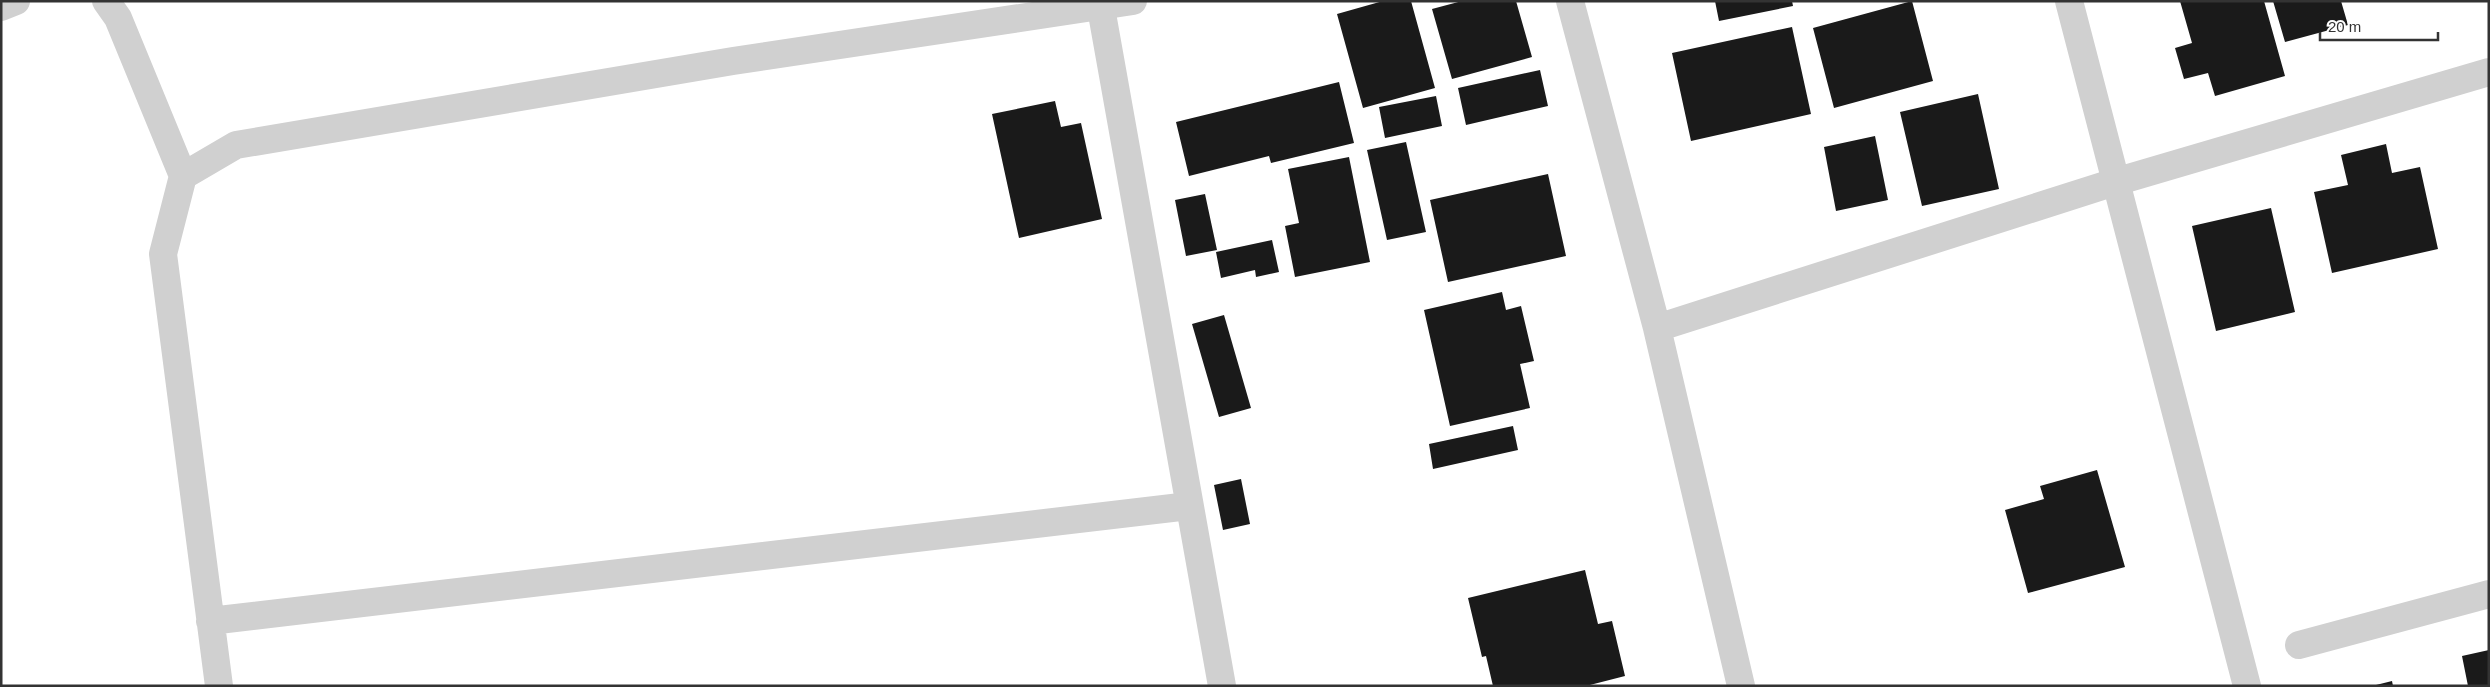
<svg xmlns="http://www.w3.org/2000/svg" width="2490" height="687" viewBox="0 0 2490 687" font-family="Arial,sans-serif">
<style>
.building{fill:#1a1a1a}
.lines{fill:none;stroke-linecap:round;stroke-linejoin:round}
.street{stroke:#d0d0d0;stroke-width:28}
</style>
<rect width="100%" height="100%" fill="#fff"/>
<!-- building -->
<path class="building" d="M1383,1H1411L1435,88L1363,108L1337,14Z
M1462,1H1516L1532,57L1452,79L1432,9Z
M1715,1H1792L1793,6L1719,21Z
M1912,1L1933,81L1834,108L1813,28Z
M2180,1H2264L2285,76L2215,96L2208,73L2184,79L2175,48L2192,43Z
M2273,1H2341L2348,25L2285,42Z
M1792,27L1811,114L1691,141L1672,53Z
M1540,70L1548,106L1466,125L1458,88Z
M1339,82L1354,143L1271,163L1269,156L1189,176L1176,122Z
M1978,94L1999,189L1922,206L1900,112Z
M1436,96L1442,126L1385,138L1379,107Z
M1055,101L1061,127L1081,123L1102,219L1019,238L992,114Z
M1875,136L1888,200L1836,211L1824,147Z
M1406,142L1426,232L1387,240L1367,150Z
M2386,144L2392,173L2420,167L2438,249L2332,273L2314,192L2348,185L2341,155Z
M1349,157L1370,262L1295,277L1285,226L1299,223L1288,169Z
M1548,174L1566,256L1448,282L1430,200Z
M1205,194L1217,250L1186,256L1175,200Z
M2271,208L2295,312L2216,331L2192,226Z
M1272,240L1279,272L1256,277L1255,270L1221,278L1216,252Z
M1502,292L1506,310L1521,306L1534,361L1520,364L1530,408L1450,426L1424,310Z
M1224,315L1251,408L1219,417L1192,324Z
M1513,426L1518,450L1433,469L1429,444Z
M2097,470L2125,567L2028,593L2005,510L2044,499L2040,486Z
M1241,479L1250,524L1223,530L1214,485Z
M1585,570L1598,624L1612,621L1625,676L1586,686H1493L1486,656L1482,657L1468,598Z
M2489,650V686H2468L2462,656Z
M2392,681L2393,686H2376V685Z"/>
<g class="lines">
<!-- street -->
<path class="street" d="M106,1L118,18L183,176
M1570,1L1657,328L1741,686
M2069,1L2247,686
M1,7L16,1
M1101,8L1222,686
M1657,328L2115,182L2489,72
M210,621L1189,506
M2299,645L2489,594
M219,686L163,254L183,176L236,145L733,61L1133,1"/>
</g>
<!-- border -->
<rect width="2490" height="687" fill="none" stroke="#333333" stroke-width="5"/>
<!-- scale -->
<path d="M2320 32v8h118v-8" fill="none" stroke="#333333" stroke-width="2.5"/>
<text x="2328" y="32" font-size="15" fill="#333333" stroke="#ffffff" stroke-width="4" paint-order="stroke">20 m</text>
</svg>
